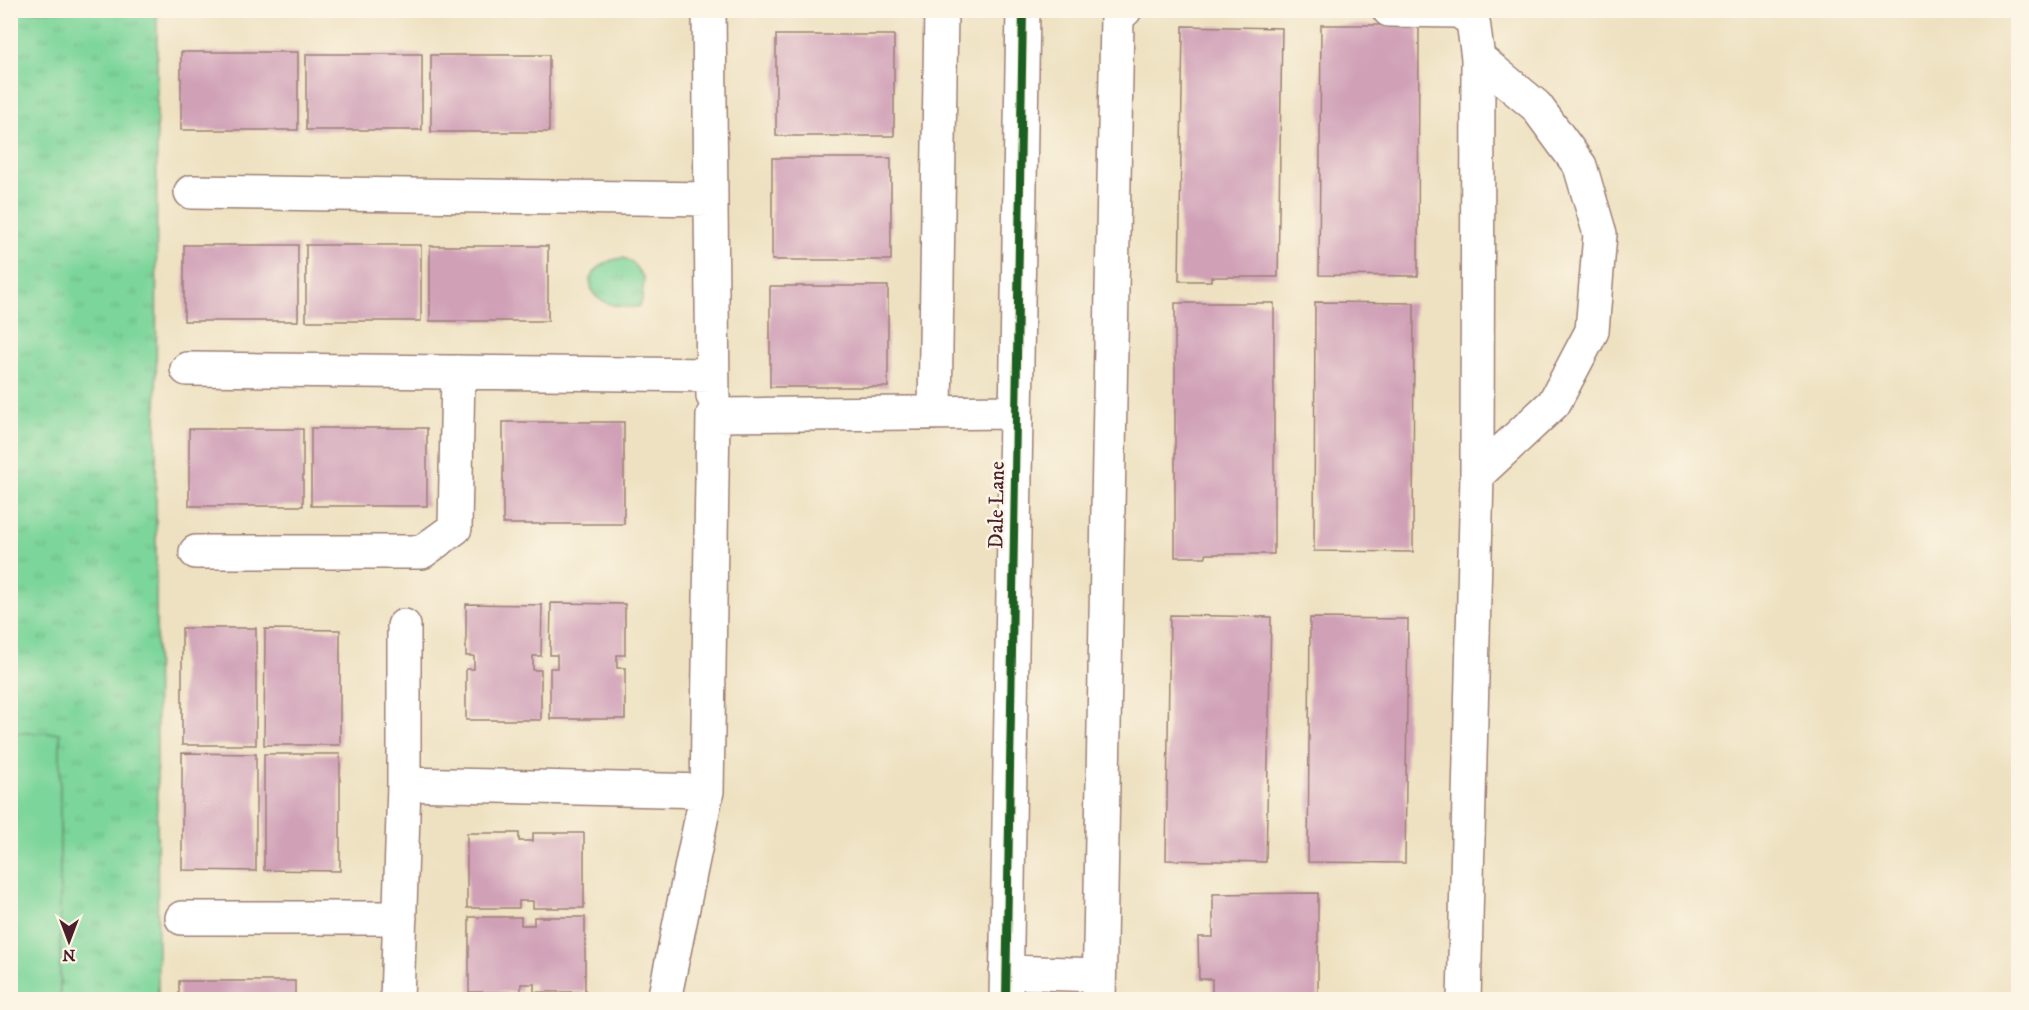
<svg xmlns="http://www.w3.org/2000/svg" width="2029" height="1010" font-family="'IM FELL DW Pica',serif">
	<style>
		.grass { fill: url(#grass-tufts); stroke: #637a62; stroke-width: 1.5 }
		.pitch { fill: #7cd59a; stroke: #637a62; stroke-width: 1.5 }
		.building { fill: #d0a0b7 }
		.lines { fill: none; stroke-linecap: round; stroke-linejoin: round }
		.minor-casing { stroke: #9c8076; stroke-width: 36 }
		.minor { stroke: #fff; stroke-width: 33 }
		.cycleway-casing { stroke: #fcf5e5; stroke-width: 11 }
		.cycleway { stroke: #1b5e20; stroke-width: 8 }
		.labels { text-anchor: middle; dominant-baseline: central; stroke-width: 5; stroke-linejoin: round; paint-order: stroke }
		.street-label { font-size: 21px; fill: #4a1f2b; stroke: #fcf5e5 }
	</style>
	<defs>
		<pattern id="grass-tufts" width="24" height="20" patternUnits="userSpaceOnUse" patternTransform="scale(1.5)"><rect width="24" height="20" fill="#7cd59a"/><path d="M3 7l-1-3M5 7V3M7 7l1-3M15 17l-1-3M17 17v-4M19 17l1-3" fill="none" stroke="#6db685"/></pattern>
	</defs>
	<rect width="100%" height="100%" fill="#fcf5e5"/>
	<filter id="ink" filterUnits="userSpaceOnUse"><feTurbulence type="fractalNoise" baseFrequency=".0167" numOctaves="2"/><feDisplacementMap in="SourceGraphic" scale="12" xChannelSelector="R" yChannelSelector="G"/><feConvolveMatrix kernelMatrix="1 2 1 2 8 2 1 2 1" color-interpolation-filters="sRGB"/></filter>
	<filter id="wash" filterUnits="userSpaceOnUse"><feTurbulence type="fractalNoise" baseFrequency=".008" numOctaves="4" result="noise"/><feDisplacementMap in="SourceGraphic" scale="24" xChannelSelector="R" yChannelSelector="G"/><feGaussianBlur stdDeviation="1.35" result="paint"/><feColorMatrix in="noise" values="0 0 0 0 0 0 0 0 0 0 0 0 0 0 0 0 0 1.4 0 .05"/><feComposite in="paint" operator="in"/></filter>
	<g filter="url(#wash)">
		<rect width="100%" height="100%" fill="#eee1c1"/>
		<path class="grass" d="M10,11H157L156,562L158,999H11Z
			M623,258L632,262L644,278L642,301L638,307C625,308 602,305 594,294C591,290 591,284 590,279C599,265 606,260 623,258Z"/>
		<path class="pitch" d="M10,733H60V999H11Z"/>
		<g id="blocks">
			<path class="building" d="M1321,25H1419L1418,276L1319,275Z
				M1183,26L1282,28L1278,277H1211V281H1179Z
				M776,35H894V136H776Z
				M181,52H298V130H181Z
				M306,54H422V130H306Z
				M431,55H549V132H431Z
				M772,158H891V260H772Z
				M184,245H298V321H184Z
				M306,245H421V321H306Z
				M430,246H548V321H430Z
				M770,286H888V387H770Z
				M1315,302L1414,303L1413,552L1314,551Z
				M1175,303H1274V554H1206V557H1175Z
				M503,422H624V524H503Z
				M311,428H427V506H311Z
				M189,429H303V506H189Z
				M551,603L625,604V655H617V668H625V719H550V668H557V655H550Z
				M466,604L542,605L541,656H533V670H541V720H466V669H474V656H466Z
				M1170,615L1271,617L1266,862L1166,860Z
				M1310,618L1408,619L1405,863L1308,862Z
				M182,628H256V745H182Z
				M265,629L340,630V745H264Z
				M182,753L256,754V871L182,870Z
				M264,754H340V871L264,870Z
				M467,833H519V841H533V833H584V908H533V901H519V908H467Z
				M1318,893V1000H1212V979H1199L1198,937H1213V894Z
				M469,917H521V925H534V917H585V992H534V984H521V992H469Z
				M179,981H295V1000H179Z"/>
		</g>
	</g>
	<g filter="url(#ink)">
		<use href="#blocks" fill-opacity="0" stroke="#9c8076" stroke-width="1.5"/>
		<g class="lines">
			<g class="minor-casing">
				<path id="minor" d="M709,10L713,396
					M1389,10L1459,11L1473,21L1478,58L1536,106L1580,166L1600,234L1592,331L1554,403L1477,475L1464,1000
					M191,192L710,199
					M187,369L712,375
					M935,413L941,10
					M1477,475L1478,58
					M196,552H422L455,528L458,372
					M404,626V784L707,791L713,415L1016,412
					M182,918H400
					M1006,972L1099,975
					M397,1000L404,784
					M664,1000L707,791
					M1006,1000L1023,10
					M1099,1000L1117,17L1125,10"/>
			</g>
			<use href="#minor" class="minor"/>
			<g class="cycleway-casing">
				<path id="cycleway" d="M1006,1000L1023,10"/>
			</g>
			<use href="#cycleway" class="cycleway"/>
		</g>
	</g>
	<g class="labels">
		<g class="street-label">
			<text transform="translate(997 505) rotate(-89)">Dale Lane</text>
		</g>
	</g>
	<rect width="2029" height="1010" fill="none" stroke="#fcf5e5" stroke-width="36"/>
	<g transform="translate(69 941) rotate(180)" stroke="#fcf5e5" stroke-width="4.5" paint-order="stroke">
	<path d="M0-4.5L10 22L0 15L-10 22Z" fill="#4a1f2b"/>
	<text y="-9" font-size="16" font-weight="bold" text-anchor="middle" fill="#4a1f2b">N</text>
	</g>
</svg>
